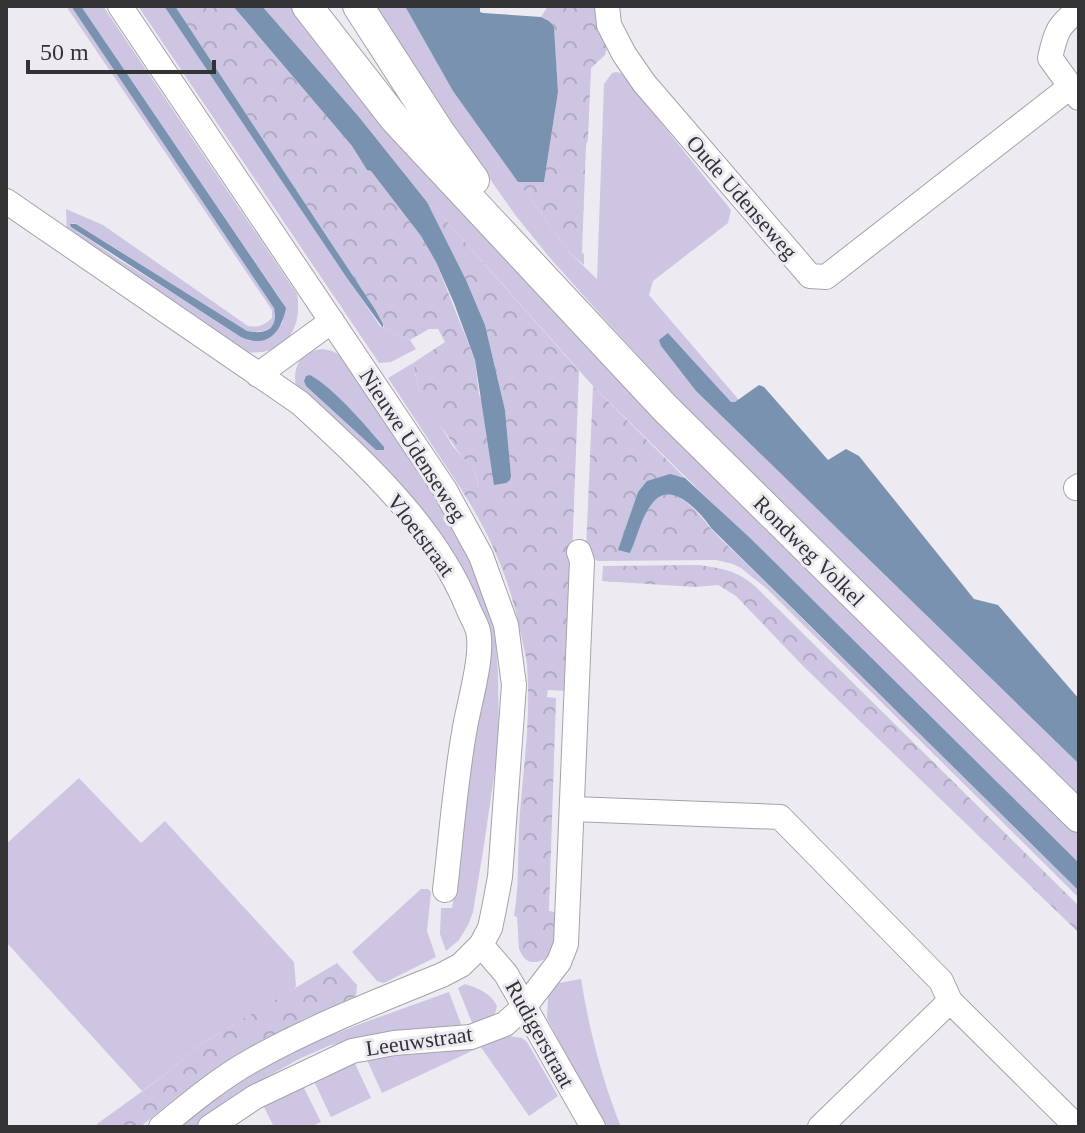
<svg xmlns="http://www.w3.org/2000/svg" width="1085" height="1133" font-family="'Times New Roman',serif">
	<style>
		.grass { fill: #cec5e3 }
		.forest { fill: url(#forest-crowns) }
		.water { fill: #7892b0 }
		.lines { fill: none; stroke-linecap: round; stroke-linejoin: round }
		.minor-casing { stroke: #a5a3a9; stroke-width: 26 }
		.major-casing { stroke: #a5a3a9; stroke-width: 32 }
		.minor { stroke: #fff; stroke-width: 24 }
		.major { stroke: #fff; stroke-width: 30 }
		.labels { text-anchor: middle; dominant-baseline: central; stroke-width: 6; stroke-linejoin: round; paint-order: stroke }
		.street-label { font-size: 22px; fill: #333234; stroke: #edebf1 }
	</style>
	<defs>
		<pattern id="forest-crowns" width="20" height="18" patternUnits="userSpaceOnUse" patternTransform="scale(2)"><rect width="20" height="18" fill="#cec5e3"/><path d="M2 6a3 3 0 1 1 6 0M12 15a3 3 0 1 1 6 0" fill="none" stroke="#b1aac3"/></pattern>
	</defs>
	<rect width="100%" height="100%" fill="#edebf1"/>
	<path class="grass" d="M66,6H71L264,293C268,299 274,305 275,311C279,330 261,334 247,331L76,224L73,223L71,227L118,259L250,341L282,324L285,308L281,300L81,6H103L297,294C304,334 279,359 239,351L67,236L66,209L103,225L248,326C258,328 265,325 272,318V310Z
		M138,6H164L380,326L383,328L384,327L398,336L410,340L416,349L391,362L379,363Z
		M262,6H298L502,255L597,358L659,423L1079,835V863L593,386L441,215L427,202L359,117Z
		M368,6H413L518,182L570,253L597,279L604,84L612,73L616,72L621,73L731,210L728,223L653,281L649,295L739,400L735,403L731,402L668,333L661,346L696,391L1079,764V796L681,402L609,324L550,258L516,216Z
		M323,349L332,351L340,355L424,481L462,544L480,585L495,632L498,673L499,742L484,845L473,912L468,925L459,940L446,951L440,934L441,908H452L457,883L480,608L296,388C292,366 301,351 323,349Z
		M413,363L419,390L452,445L462,457L474,467L479,487L461,489L388,378Z
		M745,562L1079,891V898L766,588L741,568Z
		M79,778L141,843L165,821L294,962L296,986L294,989L201,1044L166,1074L142,1091L6,942V844Z
		M421,889H428L431,892L427,931L436,957L384,983L377,981L352,952Z
		M581,979C589,1029 602,1080 621,1127H605L582,1088L547,1018L548,996L559,983Z
		M465,984C479,989 490,992 497,1006L494,1017L473,1025L458,988Z
		M449,992L462,1027L375,1037L331,1045L299,1059L258,1082L197,1127H180C202,1109 225,1091 249,1076C311,1038 381,1017 449,992Z
		M509,1036L522,1038L527,1042L558,1096L529,1116L478,1043Z
		M472,1044L474,1050L382,1093L366,1058Z
		M353,1059L371,1098L331,1117L311,1075Z
		M300,1080L321,1122L310,1127H274L262,1103Z"/>
	<path class="forest" d="M175,6H233L352,146L367,170L371,171L421,236L436,262L475,360L479,394L511,476L505,410L485,325L466,280L427,202L441,215L579,371L569,638L566,691L548,690L547,697L556,698L549,911L555,912C555,927 557,964 533,962C526,962 522,956 519,949L517,917L514,916C520,882 517,847 520,812C524,763 531,715 527,665C526,655 523,645 521,635C511,582 490,534 461,489L479,486L474,467L462,457L427,406L419,390L413,363L445,342L438,329H429L410,340L398,336L384,327L332,244Z
		M548,6H594L607,47L605,55L591,68L588,139L586,145L582,253L584,254V265L570,253L518,182H544L558,92L554,28L549,21L541,17Z
		M593,386L685,478L680,476L638,492L621,543L630,553C636,538 641,519 650,506C671,474 700,516 713,531C723,542 735,552 745,562L741,568L733,564L716,560L598,561L591,557L586,550Z
		M700,565C723,569 736,570 755,586L1079,906V933L803,666L736,596L718,585L695,587L602,581L603,566Z
		M337,963L357,985L356,996L302,1020L219,1067L176,1098L140,1127H99L97,1124L166,1074L201,1044Z"/>
	<path class="water" d="M71,6H81L286,308C281,333 267,349 241,337L71,227L70,224H76L247,331C265,335 279,329 274,308Z
		M164,6H175L376,311L383,324V328L347,278Z
		M233,6H262L359,117L427,202L466,280L485,325L505,410L511,476L510,480L506,483L494,485L475,360L454,303L436,262L421,236L371,171L367,170L352,146Z
		M405,6H480V12L483,13L541,17L549,21L554,27L558,92L544,182H518L453,91Z
		M668,333L731,402H735L759,385L764,387L828,460L846,449L859,456L974,599L998,605L1079,699V764L696,391L661,346L659,340Z
		M310,375C334,388 366,426 384,447V450H376L306,386L304,381L306,376Z
		M670,474L685,478L750,538L1079,863V891L712,529C700,512 670,477 651,505C641,518 637,538 630,553L618,550L638,492L647,481Z"/>
	<g class="lines">
		<g class="minor-casing">
			<path id="minor" d="M120,6L445,490L481,556L506,625L514,685L500,877L494,909L490,928L481,945L461,965L442,975C378,1001 311,1027 251,1061C219,1079 189,1104 161,1127
				M607,6L609,25L624,54L644,83L810,276L826,277L1070,87
				M1079,9C1058,26 1056,31 1050,58L1079,98
				M6,201L300,403C364,462 435,526 468,608C471,616 476,623 478,631C484,656 468,706 464,733C455,785 451,838 445,890
				M258,375L332,321
				M1076,488L1079,486
				M573,809L780,817L941,981L950,1001L1077,1127
				M481,945L506,974L593,1127
				M210,1127L255,1097L352,1051L394,1043L471,1037L505,1024L525,1006L559,962L566,944L582,561L579,552
				M820,1127L950,1001"/>
		</g>
		<g class="major-casing">
			<path id="major" d="M307,6L395,119L665,408L1079,817
				M358,6L438,130L474,180"/>
		</g>
		<use href="#minor" class="minor"/>
		<use href="#major" class="major"/>
	</g>
	<g class="labels">
		<g class="street-label">
			<text transform="translate(742 197) rotate(49)">Oude Udenseweg</text>
			<text transform="translate(413 445) rotate(57)">Nieuwe Udenseweg</text>
			<text transform="translate(421 535) rotate(53)">Vloetstraat</text>
			<text transform="translate(809 551) rotate(45)">Rondweg Volkel</text>
			<text transform="translate(540 1034) rotate(61)">Rudigerstraat</text>
			<text transform="translate(419 1041) rotate(-8)">Leeuwstraat</text>
		</g>
	</g>
	<rect width="1085" height="1133" fill="none" stroke="#333234" stroke-width="16"/>
	<path d="M28 60v12h186v-12" fill="none" stroke="#333234" stroke-width="4"/>
	<text x="40" y="60" font-size="24" fill="#333234" stroke="#edebf1" stroke-width="6" paint-order="stroke">50 m</text>
</svg>
